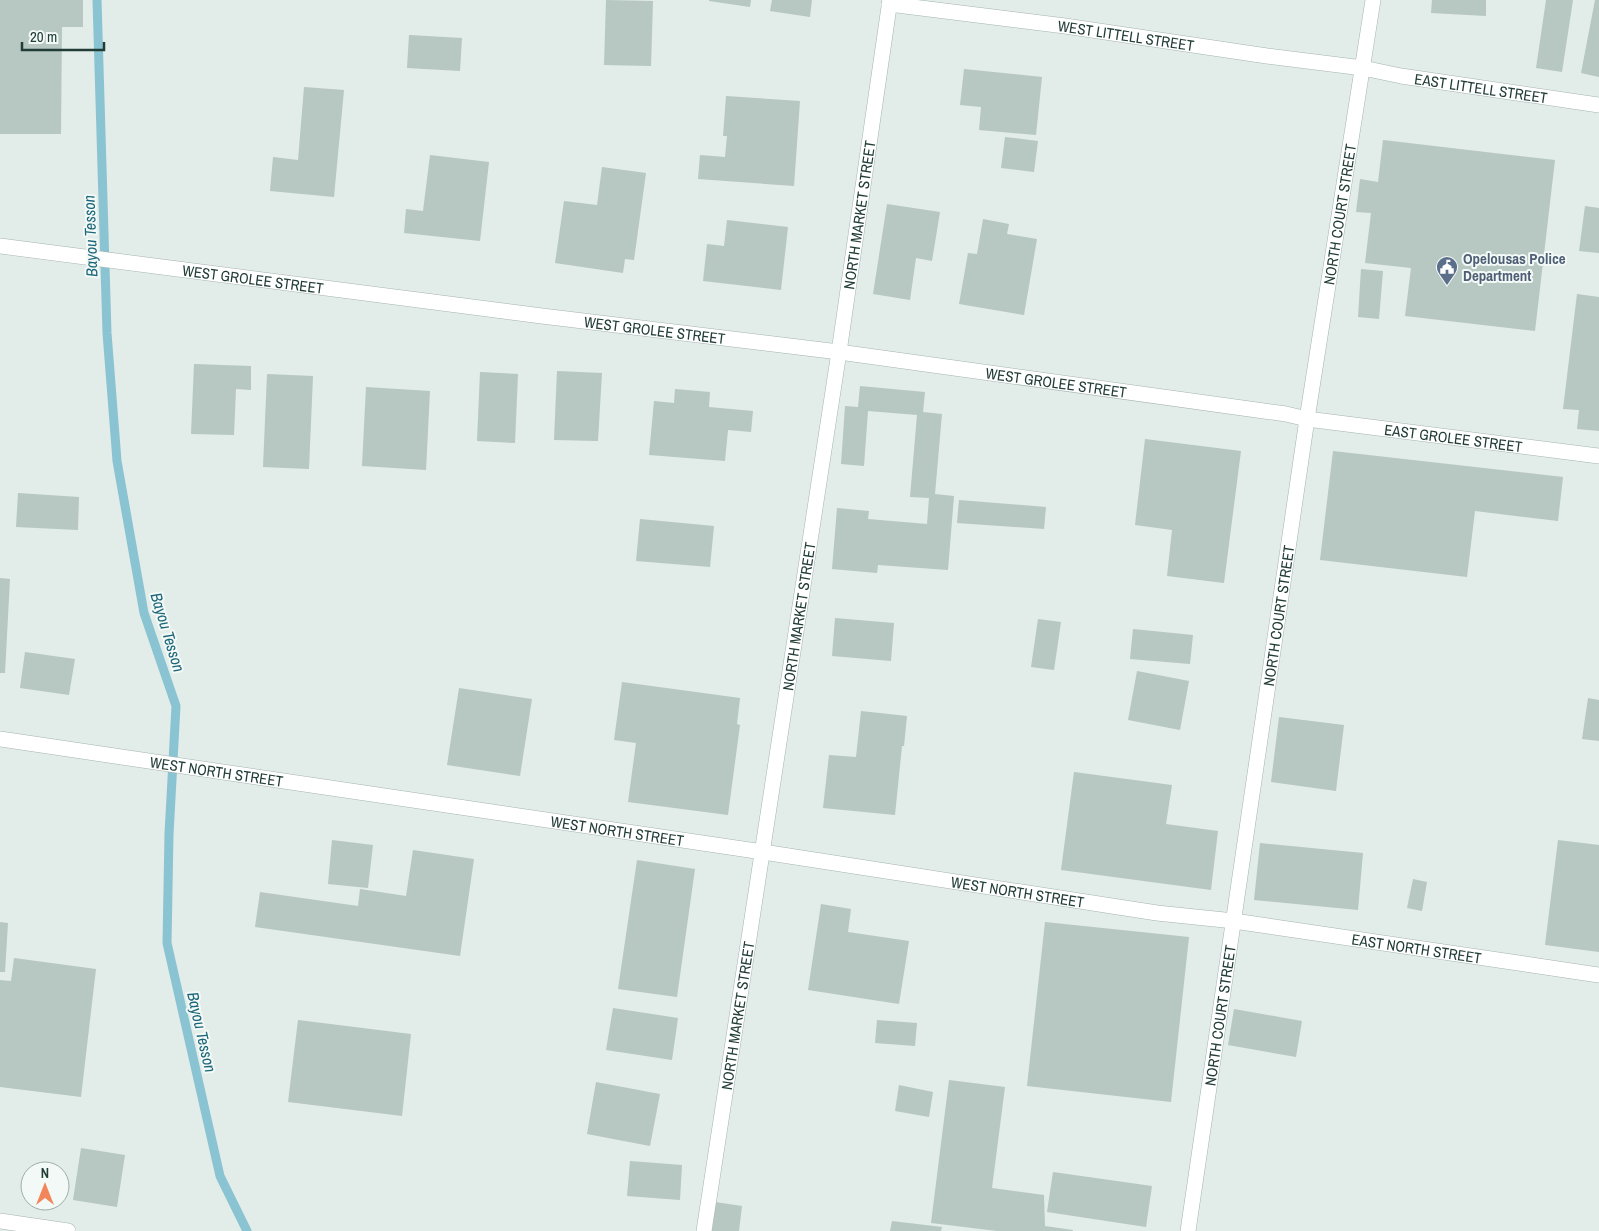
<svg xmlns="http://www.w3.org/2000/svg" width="1599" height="1231" font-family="'Archivo Narrow',sans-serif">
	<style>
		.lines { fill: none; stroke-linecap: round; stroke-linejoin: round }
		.stream { stroke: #8ac3d1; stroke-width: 9 }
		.building { fill: #b7c7c1 }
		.minor-casing { stroke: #a5b4af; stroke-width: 16 }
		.minor { stroke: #fff; stroke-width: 15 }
		.labels { text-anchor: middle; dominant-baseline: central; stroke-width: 4; stroke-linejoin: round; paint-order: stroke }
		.street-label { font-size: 15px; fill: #223d37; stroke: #f2f9f6 }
		.service-label { font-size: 15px; font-weight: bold; fill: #4e5e75; stroke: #f2f9f6; text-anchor: start }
		.water-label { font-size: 16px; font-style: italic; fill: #1c6679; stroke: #f2f9f6 }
	</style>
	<rect width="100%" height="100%" fill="#e2ece8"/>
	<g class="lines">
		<path class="stream" d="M97,0L107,333L117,461L144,613L176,706L169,834L167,943L220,1176L247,1231"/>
	</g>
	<path class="building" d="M0,0H83V27H62L61,134H0Z
		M606,0L653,1L651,66L604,65Z
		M709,0H751L750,7L709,1Z
		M772,0H812L810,17L770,11Z
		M1432,0H1486V16L1431,13Z
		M1546,0H1573L1562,72L1536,68Z
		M1595,0H1599V77L1581,73Z
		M409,35L462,38L460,71L407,68Z
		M964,69L1042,77L1036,135L979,130L981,107L960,105Z
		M304,87L344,90L334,197L270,191L273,157L298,160Z
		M726,96L800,101L794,186L698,179L700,155L725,157L727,136H723Z
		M1005,137L1038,141L1034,172L1001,168Z
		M1383,140L1555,160L1535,331L1405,316L1411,268L1365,263L1371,213L1356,212L1360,179L1378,182Z
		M430,155L489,162L480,241L404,233L406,209L423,211Z
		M602,167L646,173L634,260L625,259L623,273L555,263L564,201L597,205Z
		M887,204L940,212L932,261L916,258L910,300L873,294Z
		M1585,206L1599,208V253L1579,251Z
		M983,219L1009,224L1007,234L1037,239L1024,315L959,304L968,253L977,254Z
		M727,220L788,227L781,290L703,281L707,244L724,246Z
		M1361,269L1383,271L1379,319L1358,317Z
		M1577,294L1599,297V431L1577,429L1579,410L1563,409Z
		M194,364L251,366V390L236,389L234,435L191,434Z
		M557,371L602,373L598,441L554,440Z
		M480,372L518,374L515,443L477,441Z
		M267,374L313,376L309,469L263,467Z
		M860,386L925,392L923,412L942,414L935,494L954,496L948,570L878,565L877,573L832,569L837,508L869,511L868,519L927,524L929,498L910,497L917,415L868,411L864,466L841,464L845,406L858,407Z
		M366,387L430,391L426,470L362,466Z
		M675,389L710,392L709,407L753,411L751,432L728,430L725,461L649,455L654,401L674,403Z
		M1145,439L1241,451L1224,583L1167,576L1172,530L1135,525Z
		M1333,451L1563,477L1558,521L1475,511L1467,577L1320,560Z
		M18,493L79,497L78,530L16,527Z
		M959,500L1046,507L1044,529L957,523Z
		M640,519L714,526L710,567L636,561Z
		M0,578L10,579L5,673H0Z
		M835,618L894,623L891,661L832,656Z
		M1038,619L1061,622L1054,670L1031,667Z
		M1133,629L1193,635L1190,664L1130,659Z
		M25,652L75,659L69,695L20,688Z
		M1137,671L1189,681L1180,730L1128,720Z
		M622,682L740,698L737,724L740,725L728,815L628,802L636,743L614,740Z
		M459,688L532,699L520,776L447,765Z
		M1588,698L1599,700V741L1582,739Z
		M861,711L907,716L904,746H902L895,815L823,808L829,755L856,757Z
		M1279,717L1344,725L1336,791L1271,782Z
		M1074,772L1172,785L1166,824L1218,831L1211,890L1061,870Z
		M332,840L373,845L368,888L328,884Z
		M1558,840L1599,845V952L1545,945Z
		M1260,843L1363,853L1358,910L1254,900Z
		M413,850L474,859L460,956L255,927L260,892L358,906L360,889L406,896Z
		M637,860L695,869L677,997L618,989Z
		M1413,879L1427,882L1422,911L1407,908Z
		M821,904L851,909L848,932L909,941L899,1004L808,990Z
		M0,922L8,923L5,972H0Z
		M1045,922L1189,937L1171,1102L1027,1086Z
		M14,958L96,969L81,1097L0,1087V980L11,981Z
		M613,1008L678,1018L672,1060L606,1050Z
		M1234,1009L1302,1021L1296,1057L1228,1045Z
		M298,1020L411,1034L402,1116L288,1102Z
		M877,1020L917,1023L915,1046L875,1043Z
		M949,1080L1005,1087L992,1188L1044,1195L1045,1226L1073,1230V1231H997L931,1223Z
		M596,1082L660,1094L650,1146L587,1134Z
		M899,1085L933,1092L929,1117L895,1111Z
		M81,1148L125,1155L117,1207L73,1200Z
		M630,1161L682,1165L680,1200L627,1196Z
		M1053,1172L1152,1186L1146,1227L1047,1212Z
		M715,1202L742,1206L739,1231H712Z
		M892,1221L942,1227L941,1231H890Z"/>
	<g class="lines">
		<g class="minor-casing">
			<g id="minor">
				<path id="s1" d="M889,4L1065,26L1267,56L1363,68L1401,76L1599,105"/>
				<path id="s2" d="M0,246L542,316L839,352L1286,414L1307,419L1599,456"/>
				<path id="s3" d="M0,739L763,852L1157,913L1234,921L1599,975"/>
				<path d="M0,1221L68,1231"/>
				<path id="s4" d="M704,1231L839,352L890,0"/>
				<path id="s5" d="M1188,1231L1307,419L1373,0"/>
			</g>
		</g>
		<use href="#minor" class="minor"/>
	</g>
	<defs>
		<g id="civic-pin" transform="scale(1.125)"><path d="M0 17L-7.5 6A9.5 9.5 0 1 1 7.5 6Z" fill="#5c6f8a" stroke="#f2f9f6"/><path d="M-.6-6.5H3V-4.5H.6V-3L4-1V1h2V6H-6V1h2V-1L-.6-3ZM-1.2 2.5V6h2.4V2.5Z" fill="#fff"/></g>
	</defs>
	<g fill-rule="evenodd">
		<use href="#civic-pin" x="1447" y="267"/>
	</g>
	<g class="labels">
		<g class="street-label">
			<text stroke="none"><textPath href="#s1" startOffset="239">WEST LITTELL STREET</textPath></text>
			<text stroke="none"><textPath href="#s1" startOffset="598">EAST LITTELL STREET</textPath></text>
			<text stroke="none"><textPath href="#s4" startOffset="1028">NORTH MARKET STREET</textPath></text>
			<text stroke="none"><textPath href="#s5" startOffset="1028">NORTH COURT STREET</textPath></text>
			<text stroke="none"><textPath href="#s2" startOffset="255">WEST GROLEE STREET</textPath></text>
			<text stroke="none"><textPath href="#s2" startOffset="660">WEST GROLEE STREET</textPath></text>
			<text stroke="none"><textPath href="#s2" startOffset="1065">WEST GROLEE STREET</textPath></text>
			<text stroke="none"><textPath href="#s2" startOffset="1466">EAST GROLEE STREET</textPath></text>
			<text stroke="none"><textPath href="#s5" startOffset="622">NORTH COURT STREET</textPath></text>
			<text stroke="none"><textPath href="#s4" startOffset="622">NORTH MARKET STREET</textPath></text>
			<text stroke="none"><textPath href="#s3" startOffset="219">WEST NORTH STREET</textPath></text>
			<text stroke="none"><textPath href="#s3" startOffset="624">WEST NORTH STREET</textPath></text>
			<text stroke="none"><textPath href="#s3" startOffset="1029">WEST NORTH STREET</textPath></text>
			<text stroke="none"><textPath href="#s3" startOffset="1432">EAST NORTH STREET</textPath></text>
			<text stroke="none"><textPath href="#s4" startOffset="218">NORTH MARKET STREET</textPath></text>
			<text stroke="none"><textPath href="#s5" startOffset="218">NORTH COURT STREET</textPath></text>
		</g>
		<g class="service-label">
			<text x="1463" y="258">Opelousas Police<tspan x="1463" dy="17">Department</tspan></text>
		</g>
		<g class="water-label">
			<text transform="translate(90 236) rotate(-92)">Bayou Tesson</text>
			<text transform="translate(168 632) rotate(73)">Bayou Tesson</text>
			<text transform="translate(202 1032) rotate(77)">Bayou Tesson</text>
		</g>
	</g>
	<g transform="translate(45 1186)"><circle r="24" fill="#f2f9f6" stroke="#9faeaa"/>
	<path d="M0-4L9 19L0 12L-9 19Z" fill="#f2865a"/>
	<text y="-8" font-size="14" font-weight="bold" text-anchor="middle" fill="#223d37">N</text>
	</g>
	<path d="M22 42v8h82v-8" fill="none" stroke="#223d37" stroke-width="2.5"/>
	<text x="30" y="42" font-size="15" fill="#223d37" stroke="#f2f9f6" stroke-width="4" paint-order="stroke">20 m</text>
</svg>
